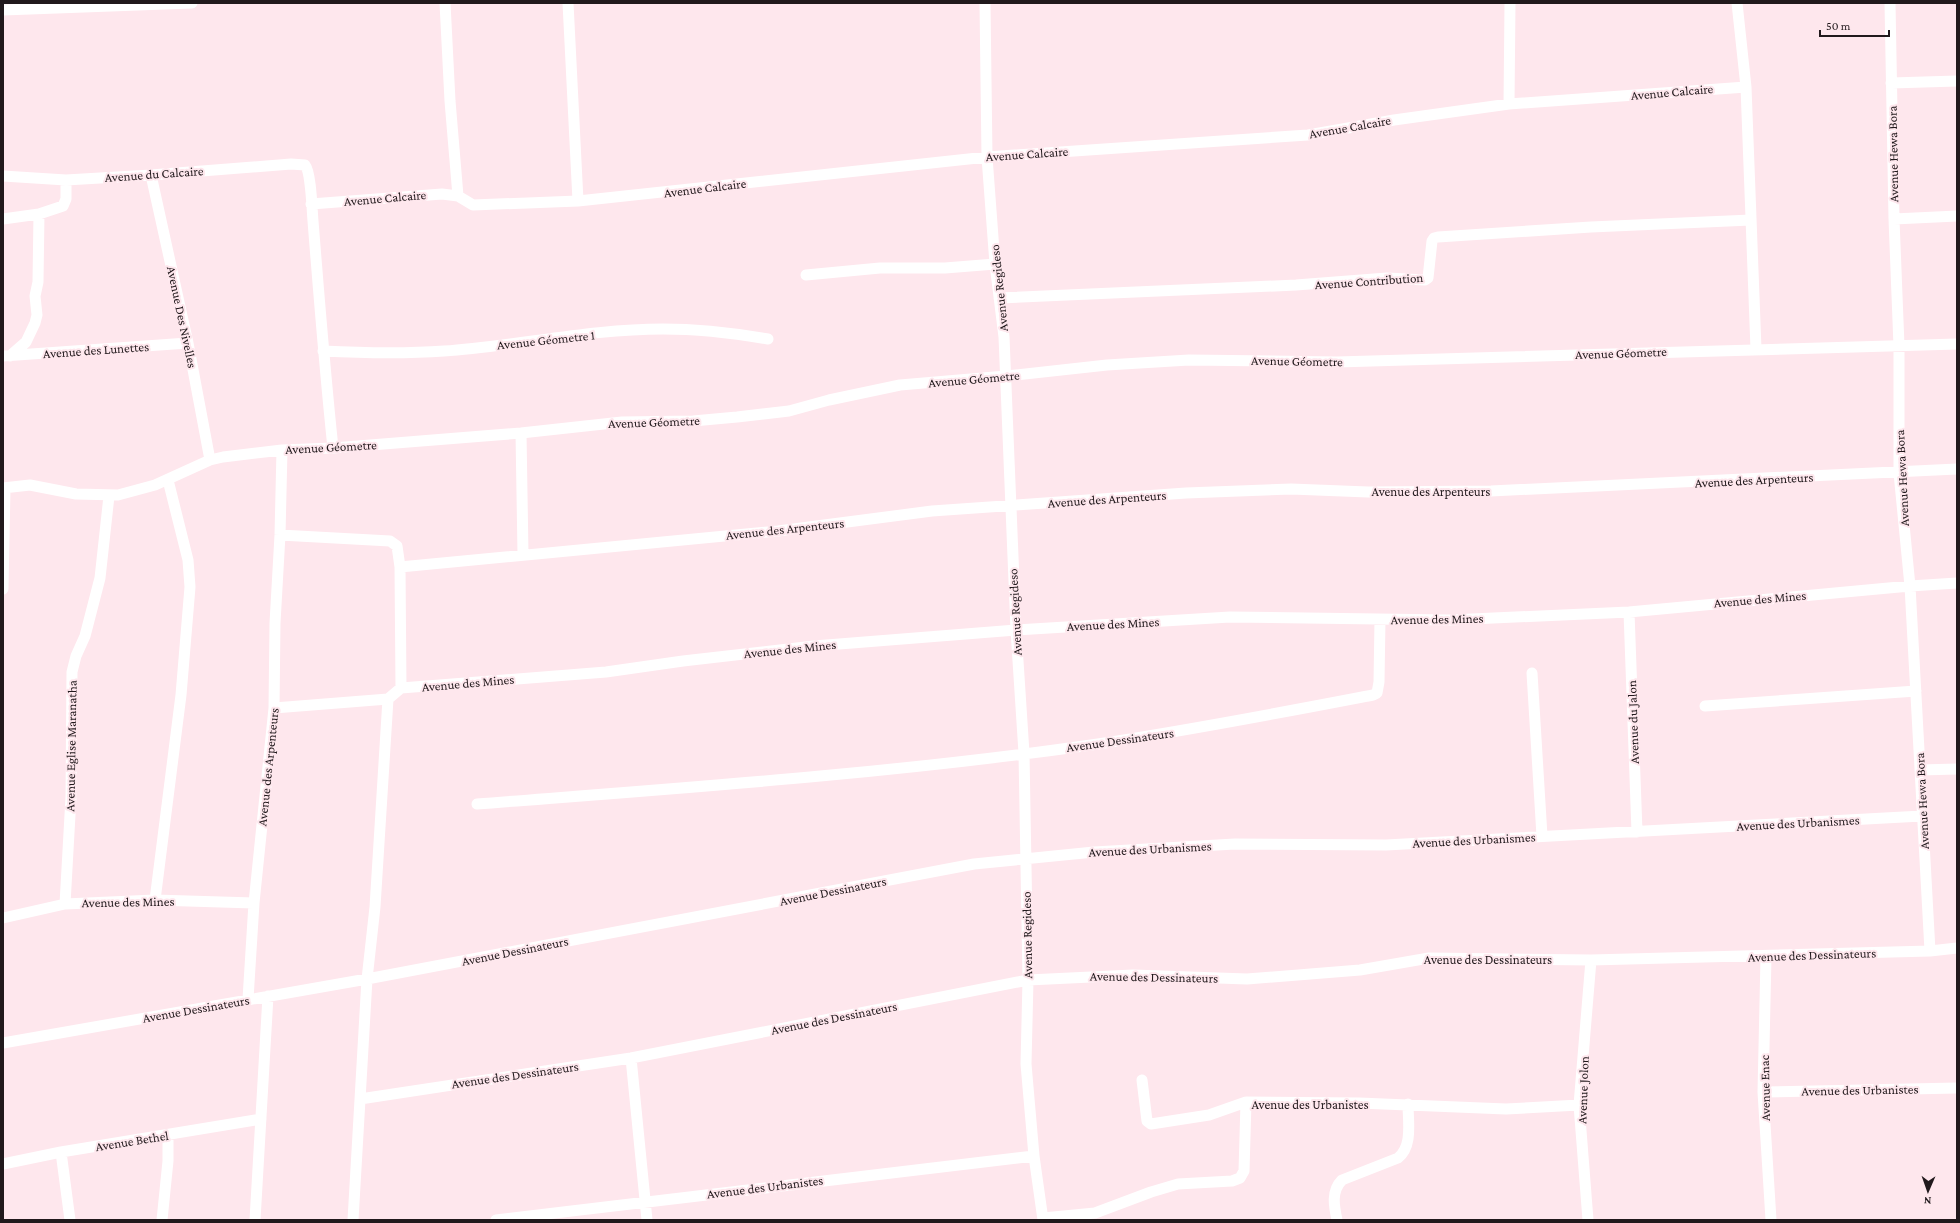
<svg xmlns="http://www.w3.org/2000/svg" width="1960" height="1223" font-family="'Crimson Pro',serif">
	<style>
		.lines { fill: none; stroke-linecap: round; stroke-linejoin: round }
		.minor { stroke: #fff; stroke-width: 11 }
		.labels { text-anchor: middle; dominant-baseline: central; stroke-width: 4; stroke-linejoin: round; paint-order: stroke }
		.street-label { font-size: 13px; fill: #21191c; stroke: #fee7ed }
	</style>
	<rect width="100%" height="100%" fill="#fee7ed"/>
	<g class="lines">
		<path class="minor" d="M445,3L450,101L458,196
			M568,3L578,201
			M985,3L987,157L995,264L1004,337L1016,630L1024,753L1028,980L1026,1064L1034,1156L1043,1220
			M1737,3L1746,87L1756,349
			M1890,3L1894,219L1899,346V473L1910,586L1930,951
			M3,10L192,3
			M1891,83L1957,81
			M1509,104L1510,3
			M151,175L188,343L210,460
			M3,176L66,180L151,175L291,164L305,165C311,172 312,210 313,221C319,297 325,373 333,448
			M311,204L442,194L458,196L473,205L578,201L987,157L1308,135L1394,120L1509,104L1746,87
			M3,219L39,214L63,206L66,199V180
			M1894,219L1957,216
			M806,275L880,268H945L995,264
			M999,298L1296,285L1387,278L1425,280L1428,278L1432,241L1434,238L1438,237L1591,227L1751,220
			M323,351C363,353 403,354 444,351C517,346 590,329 663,329C698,329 733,333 768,339
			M3,356L188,343
			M10,356L26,342L35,323L37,315L35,296L38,282L39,214
			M521,433L523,554
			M3,488L30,485L76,494L118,495L155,485L210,460L223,457L282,450L333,448L521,433L622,422L693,421L737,417L789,411L829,400L900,385L1006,376L1107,365L1189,360L1337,362L1957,344
			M280,535L390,541L397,546L400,567L401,688
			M400,567L778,531L932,511L1186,493L1291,489L1368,492L1491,491L1957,469
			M3,589L5,488
			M1629,612L1637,832
			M1532,673L1542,836
			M1705,706L1916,691
			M274,708L388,699L401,688L606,672L683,661L814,646L1016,630L1230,617L1450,620L1629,612L1910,586L1957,583
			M1920,770L1957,769
			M477,804C682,788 887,774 1091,745C1186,731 1279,713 1373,695L1377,693L1379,682L1380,620
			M155,900L181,695L190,587L188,560L168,480
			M65,904L71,797L72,672L76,656L85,636L100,578L109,496
			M3,918L65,904L155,900L254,903
			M1766,957L1763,1092L1771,1220
			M248,999L254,903L274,708L275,623L280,535L282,450
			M3,1043L367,979L974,864L1094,852L1235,844L1386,845L1922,816
			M631,1058L647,1220
			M1142,1080L1147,1121L1151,1124L1209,1115L1246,1102
			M1763,1092L1957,1088
			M360,1099L631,1058L1028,980L1133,975L1247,979L1360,970L1429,958L1591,960L1930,951L1957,948
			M61,1152L70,1220
			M3,1164L61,1152L261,1119
			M1043,1218L1095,1213L1151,1192L1178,1184L1232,1181L1240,1178L1244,1171L1246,1102L1359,1103L1506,1109L1579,1105
			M162,1220L168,1161V1135
			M255,1220L268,996
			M353,1220L367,979L375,907L388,699
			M496,1220L1034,1156
			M1337,1220C1334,1206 1331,1191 1342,1180L1398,1158C1413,1146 1408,1122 1408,1104
			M1588,1220L1579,1105L1591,960"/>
	</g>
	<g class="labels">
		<g class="street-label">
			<text transform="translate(1672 92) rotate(-5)">Avenue Calcaire</text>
			<text transform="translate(1350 127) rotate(-10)">Avenue Calcaire</text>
			<text transform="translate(1027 154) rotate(-4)">Avenue Calcaire</text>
			<text transform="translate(1893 154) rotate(-91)">Avenue Hewa Bora</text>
			<text transform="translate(154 174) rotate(-4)">Avenue du Calcaire</text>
			<text transform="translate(705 188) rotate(-7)">Avenue Calcaire</text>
			<text transform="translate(385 198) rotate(-5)">Avenue Calcaire</text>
			<text transform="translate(1369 281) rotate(-4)">Avenue Contribution</text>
			<text transform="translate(999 288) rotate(-96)">Avenue Regideso</text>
			<text transform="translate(182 317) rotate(78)">Avenue Des Nivelles</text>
			<text transform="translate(546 340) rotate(-6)">Avenue Géometre 1</text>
			<text transform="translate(96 350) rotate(-4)">Avenue des Lunettes</text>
			<text transform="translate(1621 353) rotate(-2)">Avenue Géometre</text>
			<text transform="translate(1297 361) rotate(1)">Avenue Géometre</text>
			<text transform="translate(974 379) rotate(-5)">Avenue Géometre</text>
			<text transform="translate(654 422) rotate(-2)">Avenue Géometre</text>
			<text transform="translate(331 447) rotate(-3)">Avenue Géometre</text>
			<text transform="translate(1902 478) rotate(-93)">Avenue Hewa Bora</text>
			<text transform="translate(1754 480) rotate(-3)">Avenue des Arpenteurs</text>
			<text x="1431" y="491">Avenue des Arpenteurs</text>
			<text transform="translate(1107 499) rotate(-4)">Avenue des Arpenteurs</text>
			<text transform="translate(785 529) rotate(-6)">Avenue des Arpenteurs</text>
			<text transform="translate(1760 599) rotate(-5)">Avenue des Mines</text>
			<text transform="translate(1015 612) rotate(-93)">Avenue Regideso</text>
			<text transform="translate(1437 619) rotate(-1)">Avenue des Mines</text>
			<text transform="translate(1113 624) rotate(-3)">Avenue des Mines</text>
			<text transform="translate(790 649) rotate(-6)">Avenue des Mines</text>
			<text transform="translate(468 683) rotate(-5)">Avenue des Mines</text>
			<text transform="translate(1633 722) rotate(-92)">Avenue du Jalon</text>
			<text transform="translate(1120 740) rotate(-8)">Avenue Dessinateurs</text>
			<text transform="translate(71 746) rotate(-89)">Avenue Eglise Maranatha</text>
			<text transform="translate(268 767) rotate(-84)">Avenue des Arpenteurs</text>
			<text transform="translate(1922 801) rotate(-93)">Avenue Hewa Bora</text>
			<text transform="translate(1798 823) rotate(-3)">Avenue des Urbanismes</text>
			<text transform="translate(1474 840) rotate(-3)">Avenue des Urbanismes</text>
			<text transform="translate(1150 849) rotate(-3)">Avenue des Urbanismes</text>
			<text transform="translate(833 891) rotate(-11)">Avenue Dessinateurs</text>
			<text transform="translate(128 902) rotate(-1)">Avenue des Mines</text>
			<text transform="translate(1027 935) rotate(-91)">Avenue Regideso</text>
			<text transform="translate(515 951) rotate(-11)">Avenue Dessinateurs</text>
			<text transform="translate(1812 955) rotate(-2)">Avenue des Dessinateurs</text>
			<text x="1488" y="959">Avenue des Dessinateurs</text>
			<text transform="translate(1154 977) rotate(1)">Avenue des Dessinateurs</text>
			<text transform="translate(196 1009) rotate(-10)">Avenue Dessinateurs</text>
			<text transform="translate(834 1018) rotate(-11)">Avenue des Dessinateurs</text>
			<text transform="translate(515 1075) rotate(-8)">Avenue des Dessinateurs</text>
			<text transform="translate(1765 1088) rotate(-91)">Avenue Enac</text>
			<text transform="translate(1583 1090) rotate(-88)">Avenue Jolon</text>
			<text transform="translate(1860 1090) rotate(-1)">Avenue des Urbanistes</text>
			<text x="1310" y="1104">Avenue des Urbanistes</text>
			<text transform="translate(132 1141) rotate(-9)">Avenue Bethel</text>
			<text transform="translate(765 1187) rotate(-7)">Avenue des Urbanistes</text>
		</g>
	</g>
	<rect width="1960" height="1223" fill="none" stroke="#21191c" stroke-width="8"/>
	<g transform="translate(1928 1191) rotate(182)" stroke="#fee7ed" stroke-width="3" paint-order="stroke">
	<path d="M0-3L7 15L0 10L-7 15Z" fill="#21191c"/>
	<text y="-6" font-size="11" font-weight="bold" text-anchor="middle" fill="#21191c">N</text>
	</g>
	<path d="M1820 30v6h69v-6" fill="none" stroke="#21191c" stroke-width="2"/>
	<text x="1826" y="30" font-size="12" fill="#21191c" stroke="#fee7ed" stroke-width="3" paint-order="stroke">50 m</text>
</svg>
